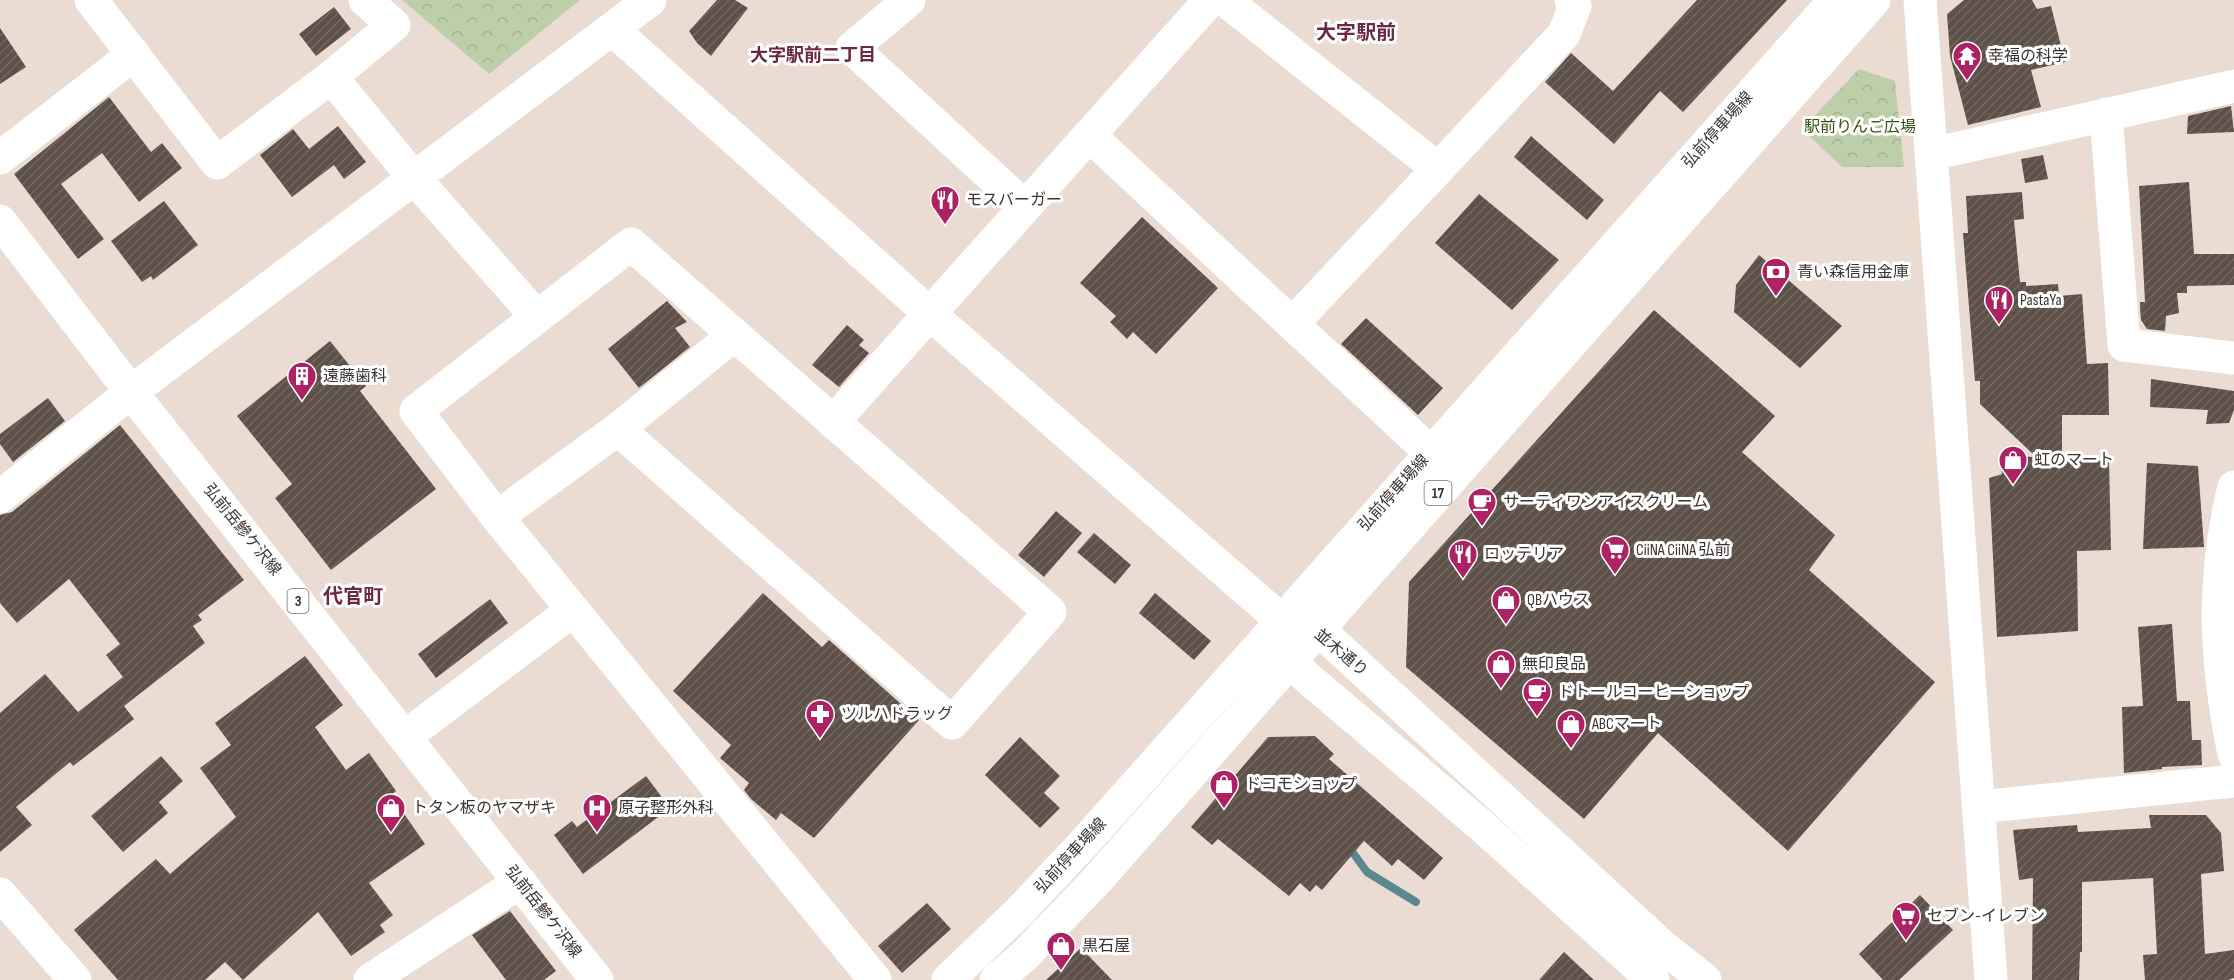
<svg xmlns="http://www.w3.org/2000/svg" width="2234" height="980" font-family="'Sofia Sans Condensed','Noto Sans JP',sans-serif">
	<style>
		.park { fill: url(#park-crowns) }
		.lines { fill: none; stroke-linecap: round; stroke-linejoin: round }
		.stream { stroke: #5c878f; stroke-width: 8 }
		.building { fill: url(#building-hatch) }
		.minor { stroke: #fff; stroke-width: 33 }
		.major { stroke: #fff; stroke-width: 33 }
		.labels { text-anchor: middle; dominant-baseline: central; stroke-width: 6; stroke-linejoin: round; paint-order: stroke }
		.shield { fill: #fff; stroke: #767270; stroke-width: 1.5 }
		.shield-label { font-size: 15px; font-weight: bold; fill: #3b3532 }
		.poi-label { font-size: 16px; fill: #3b3532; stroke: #fff; text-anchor: start }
		.park-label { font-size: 16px; fill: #38520d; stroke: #fff }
		.street-label { font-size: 16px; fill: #3b3532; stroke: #fff }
		.neighbourhood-label { font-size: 18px; font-weight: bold; fill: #6b2843; stroke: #fff }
		.quarter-label { font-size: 20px; font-weight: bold; fill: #6b2843; stroke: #fff }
	</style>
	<defs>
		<pattern id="park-crowns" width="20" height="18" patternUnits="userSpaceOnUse" patternTransform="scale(1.5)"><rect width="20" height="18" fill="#bccfa9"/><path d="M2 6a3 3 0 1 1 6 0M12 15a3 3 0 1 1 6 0" fill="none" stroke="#a2b292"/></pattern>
		<pattern id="building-hatch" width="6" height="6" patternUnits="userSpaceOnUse" patternTransform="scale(1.5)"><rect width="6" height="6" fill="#5e5149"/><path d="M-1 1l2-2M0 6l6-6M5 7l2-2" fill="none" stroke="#726861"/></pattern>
	</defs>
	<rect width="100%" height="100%" fill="#ebdcd3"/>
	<path class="park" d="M402,0H580L489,74Z
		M1859,69L1895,81L1904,167H1842L1802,129Z"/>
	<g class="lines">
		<path class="stream" d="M1348,846L1367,872L1416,902"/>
	</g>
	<path class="building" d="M717,0H735L748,8L711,56L697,43L689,31Z
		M1697,0H1787L1683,112L1660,91L1614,144L1545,82L1571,53L1613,91Z
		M1964,0H2032L2037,9L2051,6L2065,62L2031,70L2041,107L1968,125L1950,56L1947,14Z
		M334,7L351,29L316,56L299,34Z
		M0,28L26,67L0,84Z
		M109,97L151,152L162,143L182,168L139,202L102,153L61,184L104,239L78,259L14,174Z
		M2231,106L2234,132L2187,134L2188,116Z
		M338,126L366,162L344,179L334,165L292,197L260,155L293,129L309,149Z
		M1531,136L1604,200L1587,220L1514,157Z
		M2043,155L2048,179L2025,183L2021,159Z
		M2189,182L2194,254H2234V285L2187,286V293H2177L2179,313L2166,316L2165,331L2147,329L2141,320L2140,307V302H2145L2139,186Z
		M2022,192L2024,219L2014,220L2020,282H2026V286L2058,284L2059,296L2082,294L2087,364L2108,363L2109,415H2062V459L2109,461L2111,550L2077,551L2078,631L1997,637L1989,478L2002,474L2000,455L2036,457L1980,404V381H1975L1963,233H1968L1966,196Z
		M1479,194L1559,260L1512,310L1435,243Z
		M164,201L198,245L153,280L151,276L142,282L111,241Z
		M1142,217L1218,288L1156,354L1133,332L1127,339L1110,322L1116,316L1080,283Z
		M1759,255L1842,326L1800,368L1734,312L1736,285Z
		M667,301L687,322L675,328L690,347L639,388L608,349Z
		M1654,310L1775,416L1742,452L1835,535L1809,570L1935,682L1788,851L1658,733L1584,819L1406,667L1409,582Z
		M1366,318L1443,388L1418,415L1341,344Z
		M847,325L864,340L859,345L869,353L839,387L812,365Z
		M330,341L366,386L360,391L436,489L331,570L275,498L292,484L237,416Z
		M2151,379L2234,391V410L2229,423L2206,424L2208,410L2150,407Z
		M48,398L65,421L13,462L0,444V434Z
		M120,425L244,580L198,615L202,620L193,626L205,643L124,706L134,719L73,766L70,762L16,807L32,825L0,852V713L45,674L78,712L123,677L106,655L120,644L69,579L17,623L0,603V515L12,512Z
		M2147,463L2198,466L2204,547L2143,549Z
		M1056,511L1082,533L1044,577L1018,555Z
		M1094,533L1131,565L1115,584L1077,552Z
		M763,593L822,647L829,640L919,720L814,838L781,813L776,820L751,799L744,790L749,783L720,758L731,745L673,691Z
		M1155,593L1211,641L1194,660L1139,613Z
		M490,599L508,623L436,678L418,654Z
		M2172,624L2177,701H2190L2192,740H2201L2202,765L2162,767V769L2124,773L2122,707L2143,706L2138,627Z
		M305,656L343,705L315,727L346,770L369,753L396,791L391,795L425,844L369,883L393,915L380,925L385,932L351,956L318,912L243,980L225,962L205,980H118L74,930L156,859L170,874L236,817L200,768L231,745L215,723Z
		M1315,736L1334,754L1329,759L1443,858L1424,880L1398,859L1392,866L1364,841L1322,890L1316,885L1310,892L1300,883L1289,896L1218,839L1212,845L1191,827L1268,737Z
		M1020,737L1060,776L1044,793L1060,808L1040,828L985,775Z
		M161,756L183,781L159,802L168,813L123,852L91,816Z
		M646,776L670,808L583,874L554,835L572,821L577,827Z
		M2149,815H2206L2221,833L2224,871L2201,874L2205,954L2234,950V978L2228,980H2145L2143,955L2157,954L2153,878L2082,882V952H2080L2079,980H2032L2033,878L2019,880L2013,830L2077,825L2078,832L2151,828Z
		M1920,895L1953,930L1899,980H1883L1859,954Z
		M927,903L951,929L902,973L878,946Z
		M510,911L556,971L544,980H506L472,935Z
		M1081,948L1112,980H1046Z
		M1564,952L1594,980H1539Z"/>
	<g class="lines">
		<path class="minor" d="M91,0L217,163L331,77L394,25L365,0
			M909,0L852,48L1025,207
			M1225,0L1438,169L1292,324
			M1920,0L1991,980
			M612,29L930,314L1281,620L1318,629L1662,946L1705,980
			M331,77L415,179L537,317
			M2106,114L2124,345L2234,358
			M1089,135L1430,452
			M1932,154L2234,86
			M0,158L134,54
			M1438,169L1564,34L1575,6L1571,0
			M833,422L1210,0
			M618,429L952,723L1050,612L631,244L416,411L497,517L618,429L734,335
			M2234,487C2211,581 2215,660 2234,754
			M0,497L131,392L650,0
			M497,517L875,980
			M1283,633L1289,662L1483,827L1653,980
			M406,736L573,610
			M1979,807L2234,781
			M0,894L75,980
			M370,980L520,882"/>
		<path class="major" d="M0,221L131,392L597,980
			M948,980L1019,912L1084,843L1835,0
			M996,980L1024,956L1097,880L1874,0"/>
	</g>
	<defs>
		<g id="temple-pin" transform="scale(1.5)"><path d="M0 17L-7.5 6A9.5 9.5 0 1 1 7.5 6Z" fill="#ad2263" stroke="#fff"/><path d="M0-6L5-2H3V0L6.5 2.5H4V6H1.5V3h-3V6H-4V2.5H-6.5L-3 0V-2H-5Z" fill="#fff"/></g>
		<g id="restaurant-pin" transform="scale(1.5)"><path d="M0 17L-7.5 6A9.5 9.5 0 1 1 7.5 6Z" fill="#ad2263" stroke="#fff"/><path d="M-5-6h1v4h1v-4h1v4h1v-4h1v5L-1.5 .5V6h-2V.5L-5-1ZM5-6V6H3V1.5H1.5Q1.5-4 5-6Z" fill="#fff"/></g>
		<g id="bank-pin" transform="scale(1.5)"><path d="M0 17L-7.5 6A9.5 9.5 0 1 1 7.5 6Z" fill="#ad2263" stroke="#fff"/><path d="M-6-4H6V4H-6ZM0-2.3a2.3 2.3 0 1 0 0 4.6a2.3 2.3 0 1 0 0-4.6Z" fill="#fff"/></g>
		<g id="building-pin" transform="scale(1.5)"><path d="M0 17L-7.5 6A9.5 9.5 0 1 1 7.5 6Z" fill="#ad2263" stroke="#fff"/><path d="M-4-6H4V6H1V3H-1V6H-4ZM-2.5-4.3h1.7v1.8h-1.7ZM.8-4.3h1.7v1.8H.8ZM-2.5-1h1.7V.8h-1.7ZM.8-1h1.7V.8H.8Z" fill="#fff"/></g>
		<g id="shop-pin" transform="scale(1.5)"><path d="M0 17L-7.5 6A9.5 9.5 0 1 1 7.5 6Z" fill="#ad2263" stroke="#fff"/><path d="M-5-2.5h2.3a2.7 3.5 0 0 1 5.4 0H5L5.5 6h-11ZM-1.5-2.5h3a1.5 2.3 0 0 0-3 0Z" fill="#fff"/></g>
		<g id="cafe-pin" transform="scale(1.5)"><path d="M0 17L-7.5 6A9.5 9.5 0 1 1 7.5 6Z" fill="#ad2263" stroke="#fff"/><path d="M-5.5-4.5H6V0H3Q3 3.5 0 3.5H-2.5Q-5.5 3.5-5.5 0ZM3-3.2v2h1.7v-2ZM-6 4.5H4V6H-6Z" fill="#fff"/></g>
		<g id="supermarket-pin" transform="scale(1.5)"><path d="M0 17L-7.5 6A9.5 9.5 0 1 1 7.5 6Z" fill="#ad2263" stroke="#fff"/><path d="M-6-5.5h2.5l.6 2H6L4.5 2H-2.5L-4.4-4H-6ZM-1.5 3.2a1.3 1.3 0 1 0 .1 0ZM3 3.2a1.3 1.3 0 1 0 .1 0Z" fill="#fff"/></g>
		<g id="pharmacy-pin" transform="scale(1.5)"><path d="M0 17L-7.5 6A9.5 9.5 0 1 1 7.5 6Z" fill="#ad2263" stroke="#fff"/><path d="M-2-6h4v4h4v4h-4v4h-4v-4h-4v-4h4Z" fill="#fff"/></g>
		<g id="hospital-pin" transform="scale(1.5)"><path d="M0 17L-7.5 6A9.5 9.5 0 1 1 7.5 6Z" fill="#ad2263" stroke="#fff"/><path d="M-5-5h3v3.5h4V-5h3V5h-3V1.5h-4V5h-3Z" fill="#fff"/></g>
	</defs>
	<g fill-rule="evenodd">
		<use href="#temple-pin" x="1967" y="56"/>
		<use href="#restaurant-pin" x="945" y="200"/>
		<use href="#bank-pin" x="1776" y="272"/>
		<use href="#restaurant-pin" x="1999" y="300"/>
		<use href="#building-pin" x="302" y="376"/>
		<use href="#shop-pin" x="2013" y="460"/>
		<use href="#cafe-pin" x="1482" y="502"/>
		<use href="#supermarket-pin" x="1615" y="550"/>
		<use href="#restaurant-pin" x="1463" y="554"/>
		<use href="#shop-pin" x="1506" y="600"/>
		<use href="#shop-pin" x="1501" y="664"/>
		<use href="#cafe-pin" x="1537" y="692"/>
		<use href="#pharmacy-pin" x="820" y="714"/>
		<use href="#shop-pin" x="1571" y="724"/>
		<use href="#shop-pin" x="1224" y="784"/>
		<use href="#shop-pin" x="391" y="808"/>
		<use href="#hospital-pin" x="597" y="808"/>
		<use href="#supermarket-pin" x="1906" y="916"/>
		<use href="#shop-pin" x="1061" y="946"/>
	</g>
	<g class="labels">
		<g class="shield">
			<rect x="1424.5" y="481" width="27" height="24" rx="4.5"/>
			<rect x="287.5" y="589" width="21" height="24" rx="4.5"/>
		</g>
		<g class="shield-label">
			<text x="1438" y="493">17</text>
			<text x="298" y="601">3</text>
		</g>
		<g class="poi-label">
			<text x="1988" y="56">幸福の科学</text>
			<text x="966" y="200">モスバーガー</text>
			<text x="1797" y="272">青い森信用金庫</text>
			<text x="2020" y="300">PastaYa</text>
			<text x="323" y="376">遠藤歯科</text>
			<text x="2034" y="460">虹のマート</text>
			<text x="1503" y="502">サーティワンアイスクリーム</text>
			<text x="1636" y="550">CiiNA CiiNA 弘前</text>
			<text x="1484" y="554">ロッテリア</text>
			<text x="1527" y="600">QBハウス</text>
			<text x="1522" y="664">無印良品</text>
			<text x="1558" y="692">ドトールコーヒーショップ</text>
			<text x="841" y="714">ツルハドラッグ</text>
			<text x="1592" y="724">ABCマート</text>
			<text x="1245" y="784">ドコモショップ</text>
			<text x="412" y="808">トタン板のヤマザキ</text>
			<text x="618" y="808">原子整形外科</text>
			<text x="1927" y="916">セブン-イレブン</text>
			<text x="1082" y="946">黒石屋</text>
		</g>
		<g class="park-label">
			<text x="1860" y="127">駅前りんご広場</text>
		</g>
		<g class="street-label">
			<text transform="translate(1718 130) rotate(-48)">弘前停車場線</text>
			<text transform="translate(1394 493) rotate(-48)">弘前停車場線</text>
			<text transform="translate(242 530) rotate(51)">弘前岳鰺ケ沢線</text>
			<text transform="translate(1341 653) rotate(40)">並木通り</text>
			<text transform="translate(1071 856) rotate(-47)">弘前停車場線</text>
			<text transform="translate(543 912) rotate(52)">弘前岳鰺ケ沢線</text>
		</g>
		<g class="neighbourhood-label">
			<text x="813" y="55">大字駅前二丁目</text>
		</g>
		<g class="quarter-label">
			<text x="1356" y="33">大字駅前</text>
			<text x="353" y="597">代官町</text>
		</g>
	</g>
</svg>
